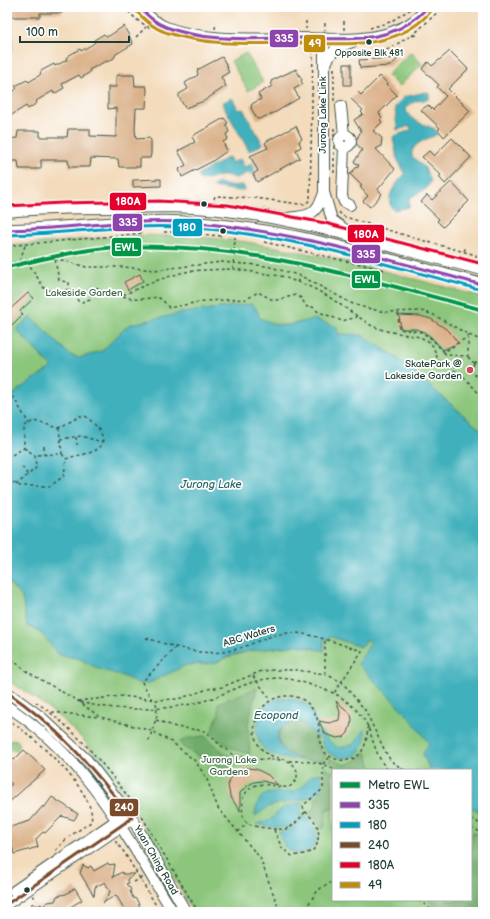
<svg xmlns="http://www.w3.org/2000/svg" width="490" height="919" font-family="'Balsamiq Sans',sans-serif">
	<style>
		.green { fill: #8cc67b; stroke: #568258 }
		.forest { fill: #71ab6b; stroke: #487450 }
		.water { fill: #41b0bc; stroke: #307678 }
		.building { fill: #dab189 }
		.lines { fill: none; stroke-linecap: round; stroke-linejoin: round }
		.minor-casing { stroke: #3f5548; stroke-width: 12 }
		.major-casing { stroke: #3f5548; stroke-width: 14 }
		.path { stroke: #3f5548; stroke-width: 1.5; stroke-dasharray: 3 3; stroke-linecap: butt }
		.minor { stroke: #fff; stroke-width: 10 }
		.major { stroke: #fff; stroke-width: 12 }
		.bus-1-casing { stroke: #fff; stroke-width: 6 }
		.bus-2-casing { stroke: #fff; stroke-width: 6 }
		.bus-3-casing { stroke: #fff; stroke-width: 6 }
		.bus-4-casing { stroke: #fff; stroke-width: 6 }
		.bus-5-casing { stroke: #fff; stroke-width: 6 }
		.bus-1 { stroke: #8e44ad; stroke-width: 3 }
		.bus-2 { stroke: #039ebf; stroke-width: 3 }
		.bus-3 { stroke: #7a4b2a; stroke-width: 3 }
		.bus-4 { stroke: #e4002b; stroke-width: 3 }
		.bus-5 { stroke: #c18c0d; stroke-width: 3 }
		.metro-1-casing { stroke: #fff; stroke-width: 7 }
		.metro-1 { stroke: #009645; stroke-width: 4 }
		.bus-dot { fill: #1f3d34; stroke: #fff; stroke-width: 1.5 }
		.poi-dot { fill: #d1495b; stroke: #fff; stroke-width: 1.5 }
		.labels { text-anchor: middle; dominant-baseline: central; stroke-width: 3.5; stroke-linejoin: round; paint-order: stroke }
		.bus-label { font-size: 9px; fill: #1f3d34; stroke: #fff }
		.street-label { font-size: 10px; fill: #1f3d34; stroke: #fff }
		.park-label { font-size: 10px; fill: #406649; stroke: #fff }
		.poi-label { font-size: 10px; fill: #1f3d34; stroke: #fff; text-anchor: end }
		.water-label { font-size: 11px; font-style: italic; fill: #2b6564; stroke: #fff }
		.line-badge { stroke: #fff; stroke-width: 1.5 }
		.badge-label { font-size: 11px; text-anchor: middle; font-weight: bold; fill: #fff }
	</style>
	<rect width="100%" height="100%" fill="#fff"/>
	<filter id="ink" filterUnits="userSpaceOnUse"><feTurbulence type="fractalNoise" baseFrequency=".025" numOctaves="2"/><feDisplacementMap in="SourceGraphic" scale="8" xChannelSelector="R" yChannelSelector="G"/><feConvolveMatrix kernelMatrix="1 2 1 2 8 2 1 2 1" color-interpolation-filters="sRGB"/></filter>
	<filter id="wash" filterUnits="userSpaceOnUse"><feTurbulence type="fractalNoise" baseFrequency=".012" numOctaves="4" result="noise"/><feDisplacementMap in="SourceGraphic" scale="16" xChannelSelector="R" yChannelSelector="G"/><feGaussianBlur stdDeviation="0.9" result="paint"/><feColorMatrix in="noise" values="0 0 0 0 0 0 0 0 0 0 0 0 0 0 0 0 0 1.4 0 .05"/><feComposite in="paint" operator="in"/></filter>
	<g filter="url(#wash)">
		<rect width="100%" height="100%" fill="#f3dbbc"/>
		<path class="green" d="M12,23V50H7V24Z
			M411,52L422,64L399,87L387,75Z
			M246,53L263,82L248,91L231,61Z
			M137,235C174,236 210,237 246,242C326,254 405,277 483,297V432L396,357L361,335L338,334L314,319C289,325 284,329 260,318L256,308L251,304L182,313L128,325L102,351L80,358L70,355L31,317L16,329L52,368L18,390L7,402V246Z
			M7,581L22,597L27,626L40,632L59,655L78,658L99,669L123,676L138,683L147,684L186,665L215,663L227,657L250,651L298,645L324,651V639L329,636L361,647L366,639L372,641L410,718L429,743L423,754L430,770H333V900H471V807L483,813V912H193C162,857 131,800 91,749C69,722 37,698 7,680Z
			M8.5 745a5.5 5.5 0 1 1 11 0a5.5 5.5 0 1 1-11 0Z"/>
		<path class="forest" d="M257,688L248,724L250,754C233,750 223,745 211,732L219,713L218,703Z
			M292,721C322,724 311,744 326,757L322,761C314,760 305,761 300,759C279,753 268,732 292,721Z
			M205,736L226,755L243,759L225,771L183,747L180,742L188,738Z
			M366,752L372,770H338L329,762L330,759L345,765L357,760Z
			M325,767L333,773V808L326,809L324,828L321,829L317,821L307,813C315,810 316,807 315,799C327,788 326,783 325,767Z
			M472,832L483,837V912H441L428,900H471Z"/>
		<path class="water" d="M426,92L429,93V99L416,101L405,107C408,121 424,124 435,129L437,133L436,135C427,139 410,144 412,156L425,168L431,181L426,189L409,198V207L394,210C382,199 397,182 405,174L397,158L393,138L394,136L411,130L410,126L397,130L395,107L404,97Z
			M232,98L239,110L243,109L263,144L249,151L222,103Z
			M229,157L232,163L240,159L244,167L252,164L255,171L250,175L248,173L236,178L226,175L200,180L198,175Z
			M219,183L229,186L243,185L245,189L241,191L212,187Z
			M251,304L256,308L260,318L274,324L285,326L314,319L337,327L338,334L361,335L396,357L483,432V813L471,807V770H430L423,754L429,743L410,718L358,664L371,642L367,639L361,647L329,636V640L324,639V651L298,645L250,651L227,657L215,663L186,665L147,684L138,683L123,676L99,669L78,658L59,655L40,632L27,626L22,597L7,581V402L18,390L52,367L16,329L31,317L70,355L80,358L102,351L128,325L182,313Z
			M286,698C312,700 317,715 318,739L303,722C287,721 269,731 282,748C287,754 295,757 301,760C290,759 279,759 268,752C253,743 254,717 266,705C271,700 279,699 286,698Z
			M365,729C367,747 356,764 336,756C332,755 328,753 325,750C321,744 321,737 320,731L330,742L339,748L354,744Z
			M321,773L322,782L321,790L312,796L302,800L281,803L268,807L255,816C258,781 280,799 299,789C309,784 304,775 321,773Z
			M303,803C301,808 302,811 301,815C296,835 269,826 256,824L270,820L285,806Z
			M304,815C322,832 324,851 294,853L285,847L279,832C291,830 299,827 304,815Z"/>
		<g id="blocks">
			<path class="building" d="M7,7H62V13H40V17H7Z
				M124,26L133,44L116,54L114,58L107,62L106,61L89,70L90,72L81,78L79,75L62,84L64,88L54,94L53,91L36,101L37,103L28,109L26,106L7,118V96L14,91L17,88L15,86L27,80L29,82L40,75L41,71L54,64L55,66L67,60L66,58L68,56L80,49L81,51L93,44L95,42L94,40L104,34L106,36H109Z
				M450,51L468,69L448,89L470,111L444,137L438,130L440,128L421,110L428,105L433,110L446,96L437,87L439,85L422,69L428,62L432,66Z
				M222,57L228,68L227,69L229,72L221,77L226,86L204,101L185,108L179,97V94L188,89L185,83L198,75L197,70Z
				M399,58L390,66L360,68L359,60Z
				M344,64H351V85H344Z
				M296,69L302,80L301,81L303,84L294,89L299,98L276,112L259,119H257L251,108L252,104L261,99L258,94L272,86L271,81Z
				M119,75H134L135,86H146L147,89L146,108H136L135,129L136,139L149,138L151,140V154L150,158H140V167H119L118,159L91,158L90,167H69L68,160H41V169H19L18,161H7V139L17,138L18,131H40V137H67L68,129H90V136L116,137V108L108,109V87H116V76Z
				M380,76L387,83L386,84L397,95L379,113L382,118L380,120L382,122L373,131L382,138L381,146L376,149L395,169L378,189L382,194L370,207L363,201L368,196L360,187L362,186L350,174L359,165L354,162L362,150L355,142L361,131L354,120L363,114L361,112L363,110L351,99L358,92L361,95Z
				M224,118L228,123L226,124L229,132L226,134L228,139L223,142L227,151L211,162L182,177L179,169L186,165L178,151L195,142L192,137L194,135Z
				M296,126L302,139L299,141L301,147L296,150L300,158L257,182L253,174L258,171L250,156L268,148L265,143L267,141Z
				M452,138L471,157L445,184L439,177L441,175L422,157L429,151L434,156Z
				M161,179V186L133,187V180Z
				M451,182L469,201L443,227L437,221L439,219L421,202L427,195L432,200Z
				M140,274L143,281L128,290L124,282Z
				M28,293L34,298L20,311L23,314L12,325L7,321V312Z
				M399,315L420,316L431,319L449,331L458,343L443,350L431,337L424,332L416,329H401Z
				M336,701L351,714L352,720L348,733L344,737L337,738L325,734L319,721L329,723L339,720L340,712Z
				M24,750L45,770L7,804V789L12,784L7,779V763L12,758L14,760Z
				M247,768L256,769L268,775L278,785L262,781L254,782L246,787L240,793V811L230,796L228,785L231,776L237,770Z
				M52,797L78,814L74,820L62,816L45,833L43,832L36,839L38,847L14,854L10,837L7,836V828L30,821L43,806L44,808Z
				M108,863L109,865L115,864L113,877L122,872L123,874H135L127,879L129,883L126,884L131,889L130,891L133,898L136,899L139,904L138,912H126L116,895L103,903L110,892L105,882L95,887L94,896L80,873L83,865L88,868L91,866L94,871Z
				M75,888L82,900L62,912H29L31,910L32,903L38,906L41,904L42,907L48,902L55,901L57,896L66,894Z"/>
		</g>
	</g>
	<g filter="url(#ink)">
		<use href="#blocks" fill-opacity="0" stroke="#3f5548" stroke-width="1"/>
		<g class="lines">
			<g class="minor-casing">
				<path id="minor" d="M139,7C146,14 156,23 166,27C206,42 254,38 296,38C329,38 369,43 399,29C410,25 420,16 428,7
					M324,38V192L332,220L350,233
					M326,64C333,46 341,47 357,40
					M341,106L344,135
					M339 141a6 6 0 1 1 12 0a6 6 0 1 1-12 0Z
					M344,147L342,196L344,202L350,205
					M287,218C309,216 316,216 324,193
					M7,692L40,716L87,760L132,818L186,912
					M7,706C86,757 125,834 173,912
					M14,891L121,817
					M7,904L126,823"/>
			</g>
			<g class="major-casing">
				<path id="major" d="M7,211C44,207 81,207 119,207C155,206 191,205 227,210C314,221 398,249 483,269
					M7,230C56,230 105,222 155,222C175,221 195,223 215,225C306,233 395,263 483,285"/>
			</g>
			<path class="path" d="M124,7L137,20L150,28
				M306,21V29
				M344,21V31
				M325,23V30
				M370,28L390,22L414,7
				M215,29L216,23
				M412,36L443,7
				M136,37L146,27
				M345,54C358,54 373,55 386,50C397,46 405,36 417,35
				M334,68V101
				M334,173V126
				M214,199L215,196L255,198L299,204H305L310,200L313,49L310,47
				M339,212L342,216L421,240L476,255V257
				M164,232H174
				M182,233L222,236
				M264,242L385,270
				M7,246L144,233
				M464,251L466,247
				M20,260L26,243
				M55,260L59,280L69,283V289
				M27,261L44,288L55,293L69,289L73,291L78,301L82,302L90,299L91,290L94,287L100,289L106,295L125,294L158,280L184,272L202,270L233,269L281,276L313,288L329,297L372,326L386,331L420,337L428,341L433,346L438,360L463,376L483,398
				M7,264L20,261L62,260L86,267H124L154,270L222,262L267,266L301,276L353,304L366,308L385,312L421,311L432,314L469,335L483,341
				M233,269L235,237
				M297,282L301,276
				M123,296C129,298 135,300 142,299C157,298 158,293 169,308L204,301L247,299L258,292L271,299L277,300L296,295L301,298L307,307H313L317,311L342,321L357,317
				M398,313L399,329L421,332L432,339L444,352L469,336
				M444,352L446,355L468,356V338
				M468,357L474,363
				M474,363L472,371L483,385
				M474,363L477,361H483
				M7,386L29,424
				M76,437L77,445
				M60,439L81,436L102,442
				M44,446V455
				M24,448L35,455
				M62,454L66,459
				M7,458L24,448V426L34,421L59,428L80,416H85C95,423 114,442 94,451C86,455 75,455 66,459L64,476L50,486H20L7,479
				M22,467L28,475
				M16,485L36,468L35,455L62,454L59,428
				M146,638C174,646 203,658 233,650C254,645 271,632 294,633C311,633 345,646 362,651L334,693
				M7,655L26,671L78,701L100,717L152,731L173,743L195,761L206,777L218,808L260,858L280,912
				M325,674V640
				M253,676L271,700
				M152,700L142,682L177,646
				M78,701L122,696L156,700L178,699L208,689L222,687L262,671L273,670H296L325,674L342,682L365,710L385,751L391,761L404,770
				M36,702C75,729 104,764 132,802
				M80,702C115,711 156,711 191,704C221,699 247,678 278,678C290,678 302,682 314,686C325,690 337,693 346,701C355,708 363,716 368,727C374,742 376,757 388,770
				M52,712L98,717
				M7,719C31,734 99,793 91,822L67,838L54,852
				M156,720L176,727L205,731L220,745L232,754L255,759L281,760
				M149,741L157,715L156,700
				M289,761C305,761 321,761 335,770
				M305,812C291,830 288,831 266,828C243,825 241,821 243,797C256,775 271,789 289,787C296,783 300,775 295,767C290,758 274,759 266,753C242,735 258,696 287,696C305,695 316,709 319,726C320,734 318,742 323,750C332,763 355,765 363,749C367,742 367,734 368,726
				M142,817L198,912
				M471,819L483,825
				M471,828L483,833
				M274,830L282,848L292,856C304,854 317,854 318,839C319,835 319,829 316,824C313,817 306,815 303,807L306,803L323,789V764L330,757
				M238,832L247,823
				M115,841L124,852L160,912
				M134,882L143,877
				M33,895L36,900
				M419,900L434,912
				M300,912C315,902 311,889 333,882"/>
			<use href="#minor" class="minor"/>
			<use href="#major" class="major"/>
			<g class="bus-1-casing">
				<path id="bus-1" d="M139,7C147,15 155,23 166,27C207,43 254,38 298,38C327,38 359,42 388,33C404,28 417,19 428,7
					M7,230C66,229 126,219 185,222C287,229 385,259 483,285"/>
			</g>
			<g class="bus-2-casing">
				<path id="bus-2" d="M7,235C66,234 124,224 183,227C285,233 383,264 482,290"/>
			</g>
			<g class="bus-3-casing">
				<path id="bus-3" d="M7,692C57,726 95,770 132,818L7,904"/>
			</g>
			<g class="bus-4-casing">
				<path id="bus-4" d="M7,206L62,203L159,201L228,205L325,223L483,264"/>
			</g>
			<g class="bus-5-casing">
				<path id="bus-5" d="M136,11C144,19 153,28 165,32C207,47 254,43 298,43C328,43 360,47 389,38C406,33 420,24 432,10"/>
			</g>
			<use href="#bus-1" class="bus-1"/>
			<use href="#bus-2" class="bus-2"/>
			<use href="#bus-3" class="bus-3"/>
			<use href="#bus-4" class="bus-4"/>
			<use href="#bus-5" class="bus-5"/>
			<g class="metro-1-casing">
				<path id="metro-1" d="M7,267C45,259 84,248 123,247C247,242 365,279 483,310"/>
			</g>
			<use href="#metro-1" class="metro-1"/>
		</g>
	</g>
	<g class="bus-dot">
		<circle cx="369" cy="42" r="3.5"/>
		<circle cx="204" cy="204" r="3.5"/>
		<circle cx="223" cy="231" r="3.5"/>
		<circle cx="27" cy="890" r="3.5"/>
	</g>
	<circle class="poi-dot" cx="470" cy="370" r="4"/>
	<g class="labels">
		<g class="bus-label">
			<text x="369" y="53">Opposite Blk 481</text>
		</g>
		<g class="street-label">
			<text transform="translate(323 115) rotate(-90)">Jurong Lake Link</text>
			<text transform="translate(249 636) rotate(-17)">ABC Waters</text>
			<text transform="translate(156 860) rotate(60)">Yuan Ching Road</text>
		</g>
		<g class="park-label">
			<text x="84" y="293">Lakeside Garden</text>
			<text x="229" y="760">Jurong Lake<tspan x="229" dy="12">Gardens</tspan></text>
		</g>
		<g class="poi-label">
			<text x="462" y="364">SkatePark @<tspan x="462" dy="12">Lakeside Garden</tspan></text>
		</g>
		<g class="water-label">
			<text x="211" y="484">Jurong Lake</text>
			<text x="276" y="715">Ecopond</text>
		</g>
	</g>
	<g class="line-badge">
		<rect x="269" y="29" width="30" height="19" rx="4" fill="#8e44ad"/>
		<rect x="303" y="34" width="23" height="19" rx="4" fill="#c18c0d"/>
		<rect x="109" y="192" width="38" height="19" rx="4" fill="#e4002b"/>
		<rect x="112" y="213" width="31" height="19" rx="4" fill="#8e44ad"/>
		<rect x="172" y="218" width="31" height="19" rx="4" fill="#039ebf"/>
		<rect x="347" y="224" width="38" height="19" rx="4" fill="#e4002b"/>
		<rect x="111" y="237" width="31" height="20" rx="4" fill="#009645"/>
		<rect x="351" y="244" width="30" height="20" rx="4" fill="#8e44ad"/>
		<rect x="351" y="270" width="30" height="19" rx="4" fill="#009645"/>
		<rect x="109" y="798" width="30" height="19" rx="4" fill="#7a4b2a"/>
	</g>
	<g class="badge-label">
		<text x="284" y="42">335</text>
		<text x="315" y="47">49</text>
		<text x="128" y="205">180A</text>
		<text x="128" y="226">335</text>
		<text x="187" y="231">180</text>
		<text x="366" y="238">180A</text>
		<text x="126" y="251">EWL</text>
		<text x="366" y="258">335</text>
		<text x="366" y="283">EWL</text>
		<text x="124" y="811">240</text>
	</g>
	<rect width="490" height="919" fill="none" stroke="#fff" stroke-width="24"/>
	<rect x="332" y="769" width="140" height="132" fill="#ffffff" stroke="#a5b1ae"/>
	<rect x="340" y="782" width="20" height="6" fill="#009645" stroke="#a5b1ae"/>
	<text x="368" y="789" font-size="12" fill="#1f3d34">Metro EWL</text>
	<rect x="340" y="802" width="20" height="6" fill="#8e44ad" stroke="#a5b1ae"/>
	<text x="368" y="809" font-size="12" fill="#1f3d34">335</text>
	<rect x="340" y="822" width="20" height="6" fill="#039ebf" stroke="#a5b1ae"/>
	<text x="368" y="829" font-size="12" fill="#1f3d34">180</text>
	<rect x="340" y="842" width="20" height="6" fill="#7a4b2a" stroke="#a5b1ae"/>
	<text x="368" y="849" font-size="12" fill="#1f3d34">240</text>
	<rect x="340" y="862" width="20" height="6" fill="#e4002b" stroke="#a5b1ae"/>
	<text x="368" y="869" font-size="12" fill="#1f3d34">180A</text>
	<rect x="340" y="882" width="20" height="6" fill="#c18c0d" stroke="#a5b1ae"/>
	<text x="368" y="889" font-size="12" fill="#1f3d34">49</text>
	<path d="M20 36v6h109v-6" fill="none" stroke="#1f3d34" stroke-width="2"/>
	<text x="26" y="36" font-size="12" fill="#1f3d34" stroke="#ffffff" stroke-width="3" paint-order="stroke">100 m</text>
</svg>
